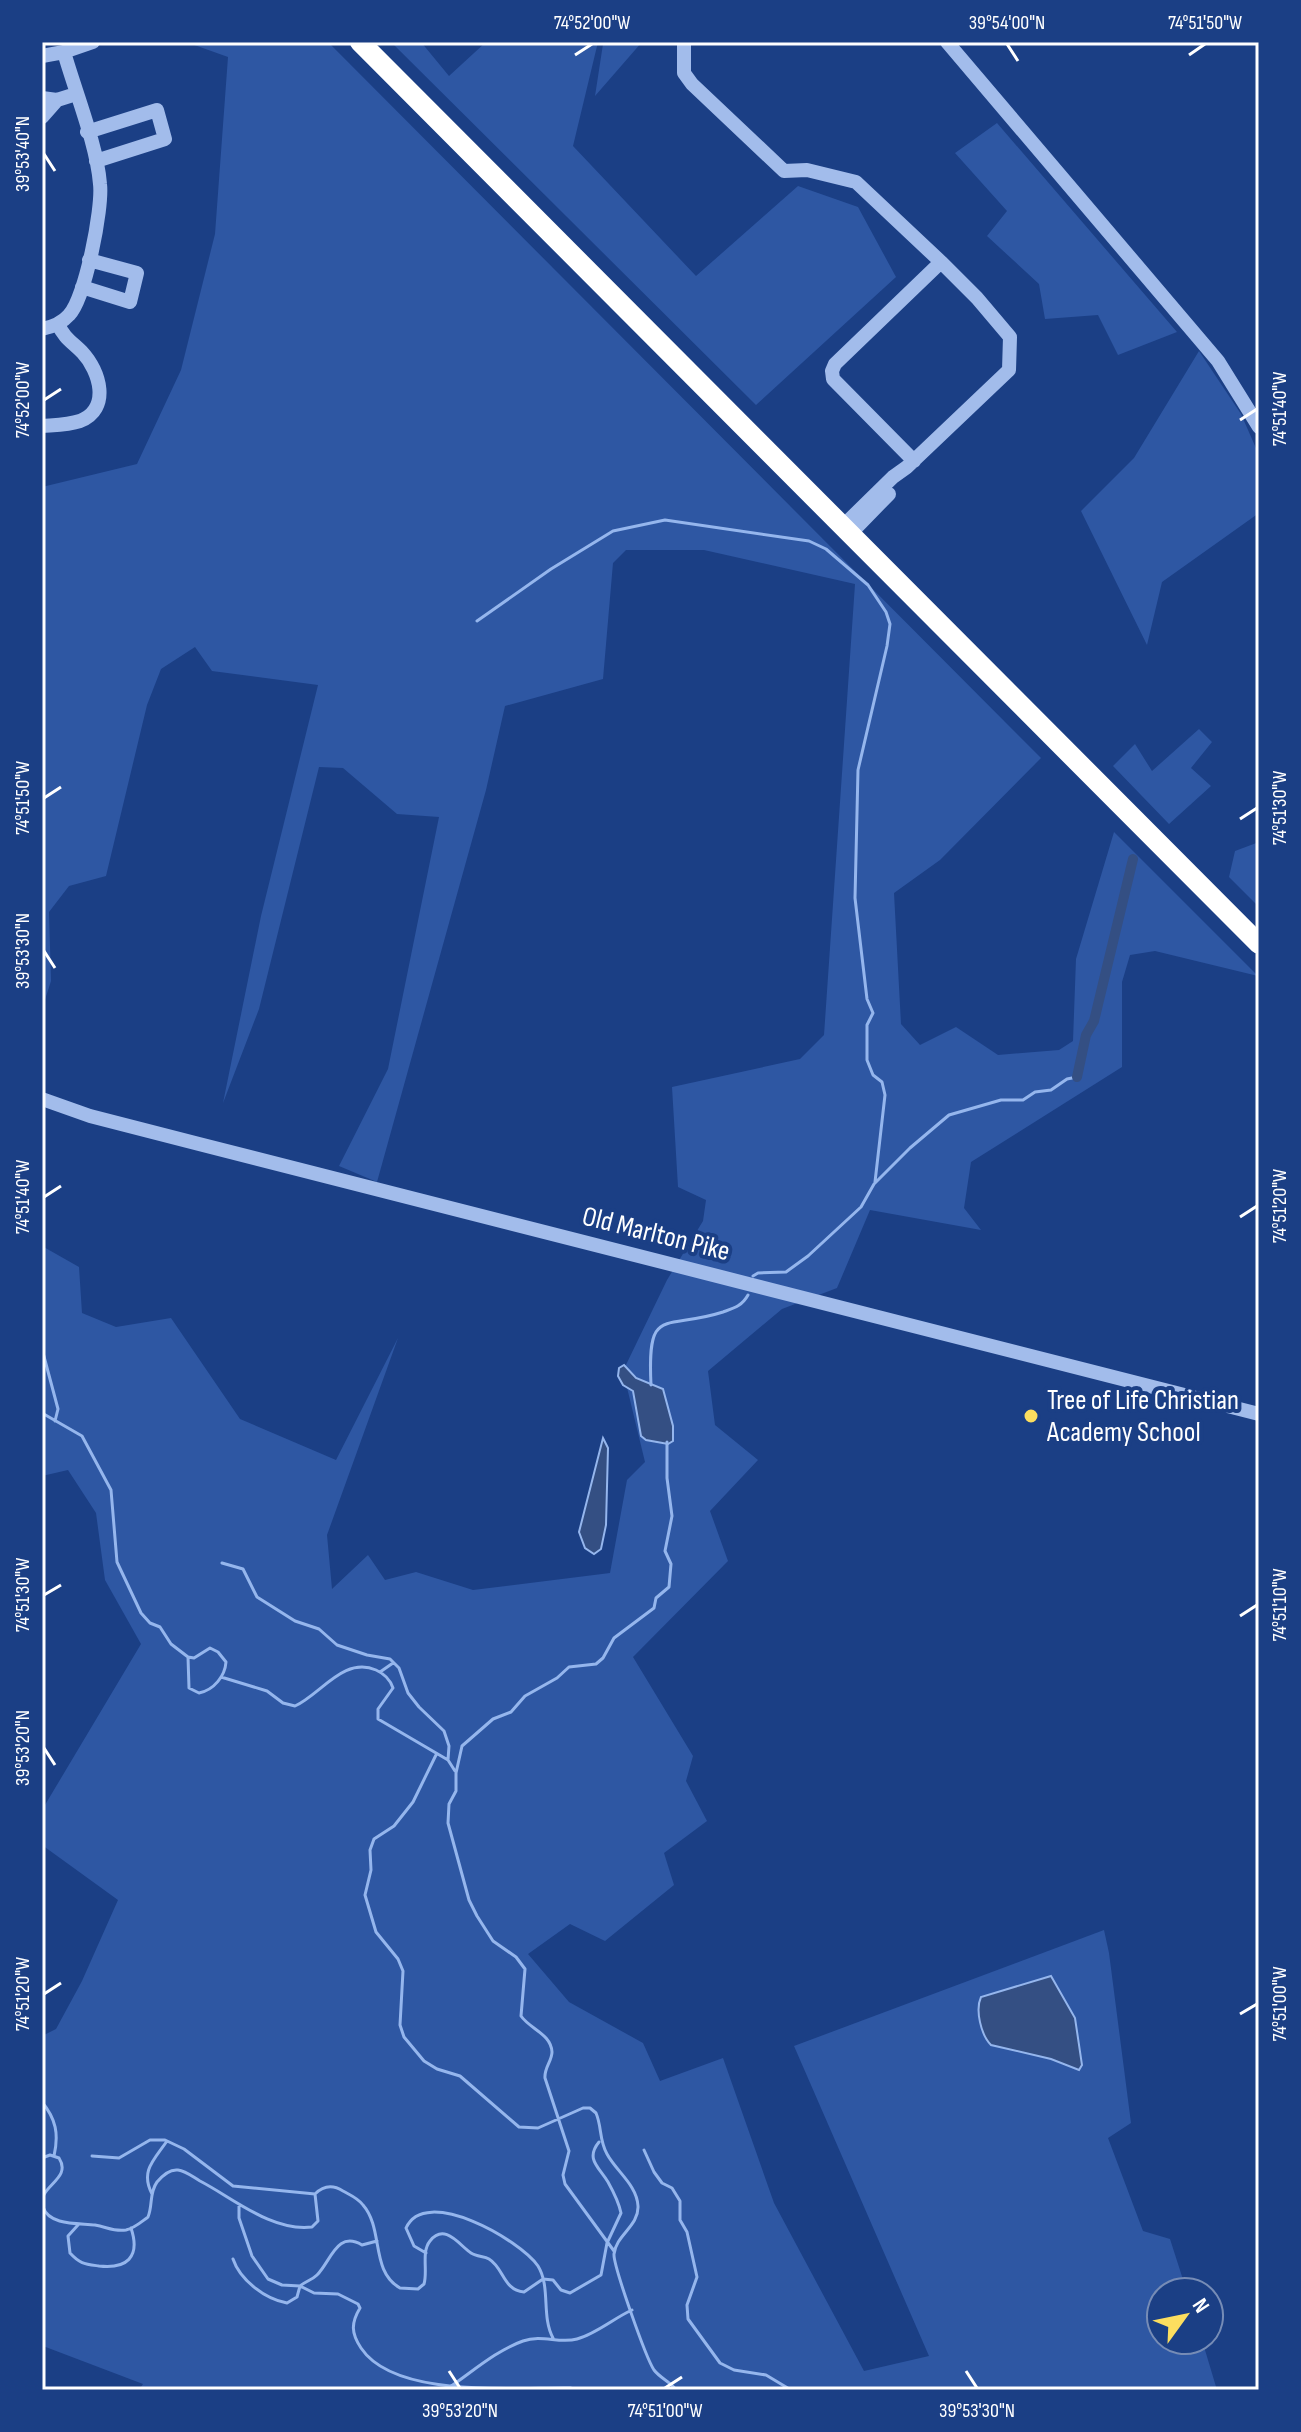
<svg xmlns="http://www.w3.org/2000/svg" width="1301" height="2432" font-family="'Sofia Sans Condensed',sans-serif">
	<style>
		.green { fill: #2e57a3 }
		.water { fill: #344f83; stroke: #95b6ed; stroke-width: 2 }
		.lines { fill: none; stroke-linecap: round; stroke-linejoin: round }
		.stream { stroke: #95b6ed; stroke-width: 3 }
		.canal { stroke: #344f83; stroke-width: 10 }
		.minor { stroke: #a2bceb; stroke-width: 14 }
		.highway { stroke: #fff; stroke-width: 20 }
		.ticks { fill: none; stroke: #fff; stroke-width: 3 }
		.poi-dot { fill: #fcde5f; stroke: #1b3f85; stroke-width: 3 }
		.labels { text-anchor: middle; dominant-baseline: central; stroke-width: 8; stroke-linejoin: round; paint-order: stroke }
		.street-label { font-size: 28px; fill: #fff; stroke: #1b3f85 }
		.poi-label { font-size: 28px; fill: #fff; stroke: #1b3f85; text-anchor: start }
		.neatline { fill: none; stroke: #fff; stroke-width: 3 }
		.ticks-label { font-size: 20px; text-anchor: middle; fill: #fff }
	</style>
	<rect width="100%" height="100%" fill="#1b3f85"/>
	<path class="green" d="M186,42H328L1041,758L940,860L894,893L901,1024L920,1045L956,1027L998,1055L1059,1050L1073,1041L1076,959L1114,832L1258,976L1155,951L1130,955L1122,982V1067L971,1162L964,1208L981,1230L870,1210L837,1288L782,1309L708,1371L715,1425L758,1460L710,1511L728,1561L633,1657L693,1756L686,1781L707,1821L664,1853L674,1885L605,1941L570,1924L528,1954L569,2002L643,2043L660,2081L723,2058L774,2203L864,2371L929,2356L794,2046L1104,1930L1109,1953L1131,2123L1108,2138L1143,2231L1170,2239L1187,2292H1161V2340H1202L1217,2390H139L143,2384L43,2346L42,2350V2036L56,2029L82,1981L118,1900L42,1845V1810L141,1644L105,1580L96,1513L68,1470L42,1476V1246L79,1267L82,1313L116,1327L171,1318L240,1419L336,1460L398,1338L327,1535L332,1589L368,1555L385,1580L416,1572L473,1590L610,1573L627,1480L645,1462L623,1371L667,1280L703,1221L706,1200L678,1187L672,1087L800,1059L824,1035L855,584L704,550H626L613,563L603,679L505,706L486,790L377,1182L339,1166L388,1069L439,817L397,814L343,768L319,767L259,1009L223,1103L261,916L318,685L212,671L195,647L161,669L147,705L106,876L69,886L49,912L51,981L42,1009V487L137,464L181,370L215,234L228,57Z
		M391,42H421L449,76L486,42H598L573,146L696,276L798,186L858,207L896,277L756,405Z
		M605,42H642L595,96L603,44Z
		M997,123L1177,332L1118,355L1098,315L1045,319L1039,284L987,236L1007,211L955,153Z
		M1199,351L1241,414L1259,455V513L1162,582L1147,645L1081,511L1134,458Z
		M1199,729L1212,742L1191,768L1211,786L1169,824L1113,766L1135,744L1152,771Z
		M1259,842V907L1229,877L1235,851Z"/>
	<path class="water" d="M624,1365L636,1378L663,1389L673,1426V1441L668,1444L646,1440L641,1436L633,1391L623,1385L618,1376L619,1368Z
		M603,1438L608,1448L606,1525L601,1549L594,1554L585,1548L579,1532Z
		M1051,1976L1075,2018L1082,2065L1079,2070L1051,2059L991,2045C981,2035 975,2010 981,1997Z"/>
	<g class="lines">
		<path class="stream" d="M477,621L551,569L613,531L665,520L809,541L826,549L868,585L886,612L890,624L887,646L858,770L855,898L867,999L873,1013L867,1025V1060L873,1075L882,1082L885,1095L875,1182
			M753,1276L758,1273L786,1272L808,1256L861,1207L874,1184L910,1148L949,1115L1001,1100H1023L1035,1092L1051,1090L1067,1079L1077,1077
			M42,1349L58,1409L55,1421
			M651,1385C647,1304 664,1331 723,1312C734,1308 742,1306 748,1295
			M42,1413L82,1436L111,1490L117,1562L141,1613L150,1623L160,1627L171,1644L188,1657L194,1658L210,1648L218,1652L226,1662C225,1676 214,1690 199,1693L189,1688L188,1657
			M222,1563L243,1569L257,1597L295,1621L319,1629L337,1645L367,1655L390,1659L399,1668L408,1693L419,1707L444,1731L449,1746L448,1760
			M380,1672L393,1663
			M221,1677L267,1691L283,1703L295,1706C321,1694 344,1656 376,1670C385,1674 390,1679 393,1688L378,1709V1719L448,1760L455,1771
			M436,1755L413,1802L394,1826L374,1839L370,1850L371,1870L365,1895L376,1932L398,1959L403,1971L400,2025L404,2037L424,2061L437,2069L460,2076L519,2127L538,2128L583,2108H590L596,2113C602,2127 599,2140 607,2154C616,2171 637,2185 638,2206C639,2226 616,2235 614,2254C613,2265 646,2358 654,2370C661,2379 670,2381 676,2390
			M42,2102C56,2119 59,2134 54,2156
			M644,2150L654,2172L662,2183L672,2188L680,2201V2220L687,2232L697,2277L687,2305L688,2319L720,2363L734,2370L766,2375L791,2390
			M92,2156L119,2158L150,2140H165L184,2149L233,2186L315,2194
			M42,2158L50,2155L59,2158C73,2180 36,2186 43,2207C49,2226 80,2223 95,2225C107,2227 114,2232 126,2230C135,2228 141,2222 148,2217C153,2205 149,2193 157,2182C162,2176 170,2169 178,2170C186,2171 193,2177 200,2181C233,2198 272,2232 312,2227L318,2221L315,2194
			M152,2194C140,2171 154,2160 167,2141
			M315,2194C323,2186 332,2184 343,2191C350,2195 358,2198 363,2205C384,2229 370,2271 400,2288L418,2289L424,2284C428,2271 421,2252 430,2241C445,2222 460,2246 471,2253C477,2257 484,2256 489,2259C504,2268 503,2290 524,2292L543,2279
			M239,2206V2218L252,2256L268,2279L282,2285L300,2286L314,2293L338,2294L358,2304L360,2308C351,2323 351,2333 361,2348C395,2399 516,2387 570,2388L579,2390
			M78,2225L68,2236L70,2253C80,2264 85,2264 99,2266C126,2269 141,2258 131,2228
			M614,2251L565,2184L563,2175L569,2151L545,2078C544,2068 552,2061 552,2052C551,2034 530,2029 521,2016L525,1969L516,1957L493,1941L477,1916L469,1900L448,1823L449,1804L456,1791V1773L462,1746L493,1719L511,1712L525,1696L557,1678L569,1667L596,1664L603,1658L614,1638L654,1608L656,1598L669,1587L671,1564L665,1551L672,1516L667,1478V1442
			M426,2253L414,2246L406,2228C425,2185 520,2240 538,2266C551,2287 541,2316 553,2338
			M233,2259C240,2280 265,2299 287,2303L297,2297L300,2286C306,2281 312,2280 317,2275C331,2261 337,2230 362,2245L377,2241
			M543,2279L553,2280L561,2290L570,2293L601,2275L607,2243L621,2213C619,2203 613,2191 608,2182C599,2167 585,2159 599,2142
			M450,2387C472,2372 497,2350 523,2341C542,2334 559,2344 577,2339C596,2334 614,2318 632,2310"/>
		<path class="canal" d="M1077,1077L1086,1035L1094,1021L1133,859"/>
		<path class="minor" d="M684,42V73L692,84L784,171L807,170L856,182L941,262
			M947,42L1218,361L1259,427
			M42,56L64,52L93,42
			M42,98L57,100L76,94
			M42,117L57,100
			M87,132L157,110L165,139L96,161
			M82,287L130,302L137,273L89,260
			M42,329C52,327 62,323 69,315C85,299 103,208 100,184C97,145 75,91 64,52
			M42,426C54,425 68,425 80,421C111,409 100,371 82,352C72,342 64,338 58,324
			M843,526L893,477L907,467L1009,370L1010,337L977,298L941,262L835,364L832,371L833,379L914,461
			M850,534L889,494
			M42,1099L90,1116L199,1144L1259,1414"/>
		<path class="highway" d="M360,42L1259,944"/>
	</g>
	<path class="ticks" d="M1007,44L1018,61M575,55L592,44M1189,55L1205,44M44,154L55,171M44,400L61,389M1240,420L1257,409M44,798L61,787M1240,819L1257,808M44,951L55,968M44,1197L61,1186M1240,1217L1257,1206M44,1595L61,1585M1240,1616L1257,1605M44,1748L55,1765M44,1994L61,1983M1240,2014L1257,2004M449,2371L460,2388M966,2371L977,2388M665,2388L682,2377"/>
	<circle class="poi-dot" cx="1031" cy="1416" r="8"/>
	<g class="labels">
		<g class="street-label">
			<text transform="translate(656 1234) rotate(14)">Old Marlton Pike</text>
		</g>
		<g class="poi-label">
			<text x="1047" y="1400">Tree of Life Christian<tspan x="1047" dy="32">Academy School</tspan></text>
		</g>
	</g>
	<rect width="1301" height="2432" fill="none" stroke="#1b3f85" stroke-width="88"/>
	<g transform="translate(1185 2316) rotate(57)"><circle r="38" fill="#1b3f85" stroke="#768cb6" stroke-width="2"/>
	<path d="M0-6L14 30L0 20L-14 30Z" fill="#fcde5f"/>
	<text y="-12" font-size="22" font-weight="bold" text-anchor="middle" fill="#ffffff">N</text>
	</g>
	<rect x="44" y="44" width="1213" height="2344" class="neatline"/>
	<g class="ticks-label">
		<text x="592" y="29">74°52'00"W</text>
		<text x="1007" y="29">39°54'00"N</text>
		<text x="1205" y="29">74°51'50"W</text>
		<text transform="translate(22 154) rotate(-90)" y="7">39°53'40"N</text>
		<text transform="translate(22 400) rotate(-90)" y="7">74°52'00"W</text>
		<text transform="translate(1279 409) rotate(-90)" y="7">74°51'40"W</text>
		<text transform="translate(22 798) rotate(-90)" y="7">74°51'50"W</text>
		<text transform="translate(1279 808) rotate(-90)" y="7">74°51'30"W</text>
		<text transform="translate(22 951) rotate(-90)" y="7">39°53'30"N</text>
		<text transform="translate(22 1197) rotate(-90)" y="7">74°51'40"W</text>
		<text transform="translate(1279 1206) rotate(-90)" y="7">74°51'20"W</text>
		<text transform="translate(22 1595) rotate(-90)" y="7">74°51'30"W</text>
		<text transform="translate(1279 1605) rotate(-90)" y="7">74°51'10"W</text>
		<text transform="translate(22 1748) rotate(-90)" y="7">39°53'20"N</text>
		<text transform="translate(22 1994) rotate(-90)" y="7">74°51'20"W</text>
		<text transform="translate(1279 2004) rotate(-90)" y="7">74°51'00"W</text>
		<text x="460" y="2417">39°53'20"N</text>
		<text x="665" y="2417">74°51'00"W</text>
		<text x="977" y="2417">39°53'30"N</text>
	</g>
</svg>
